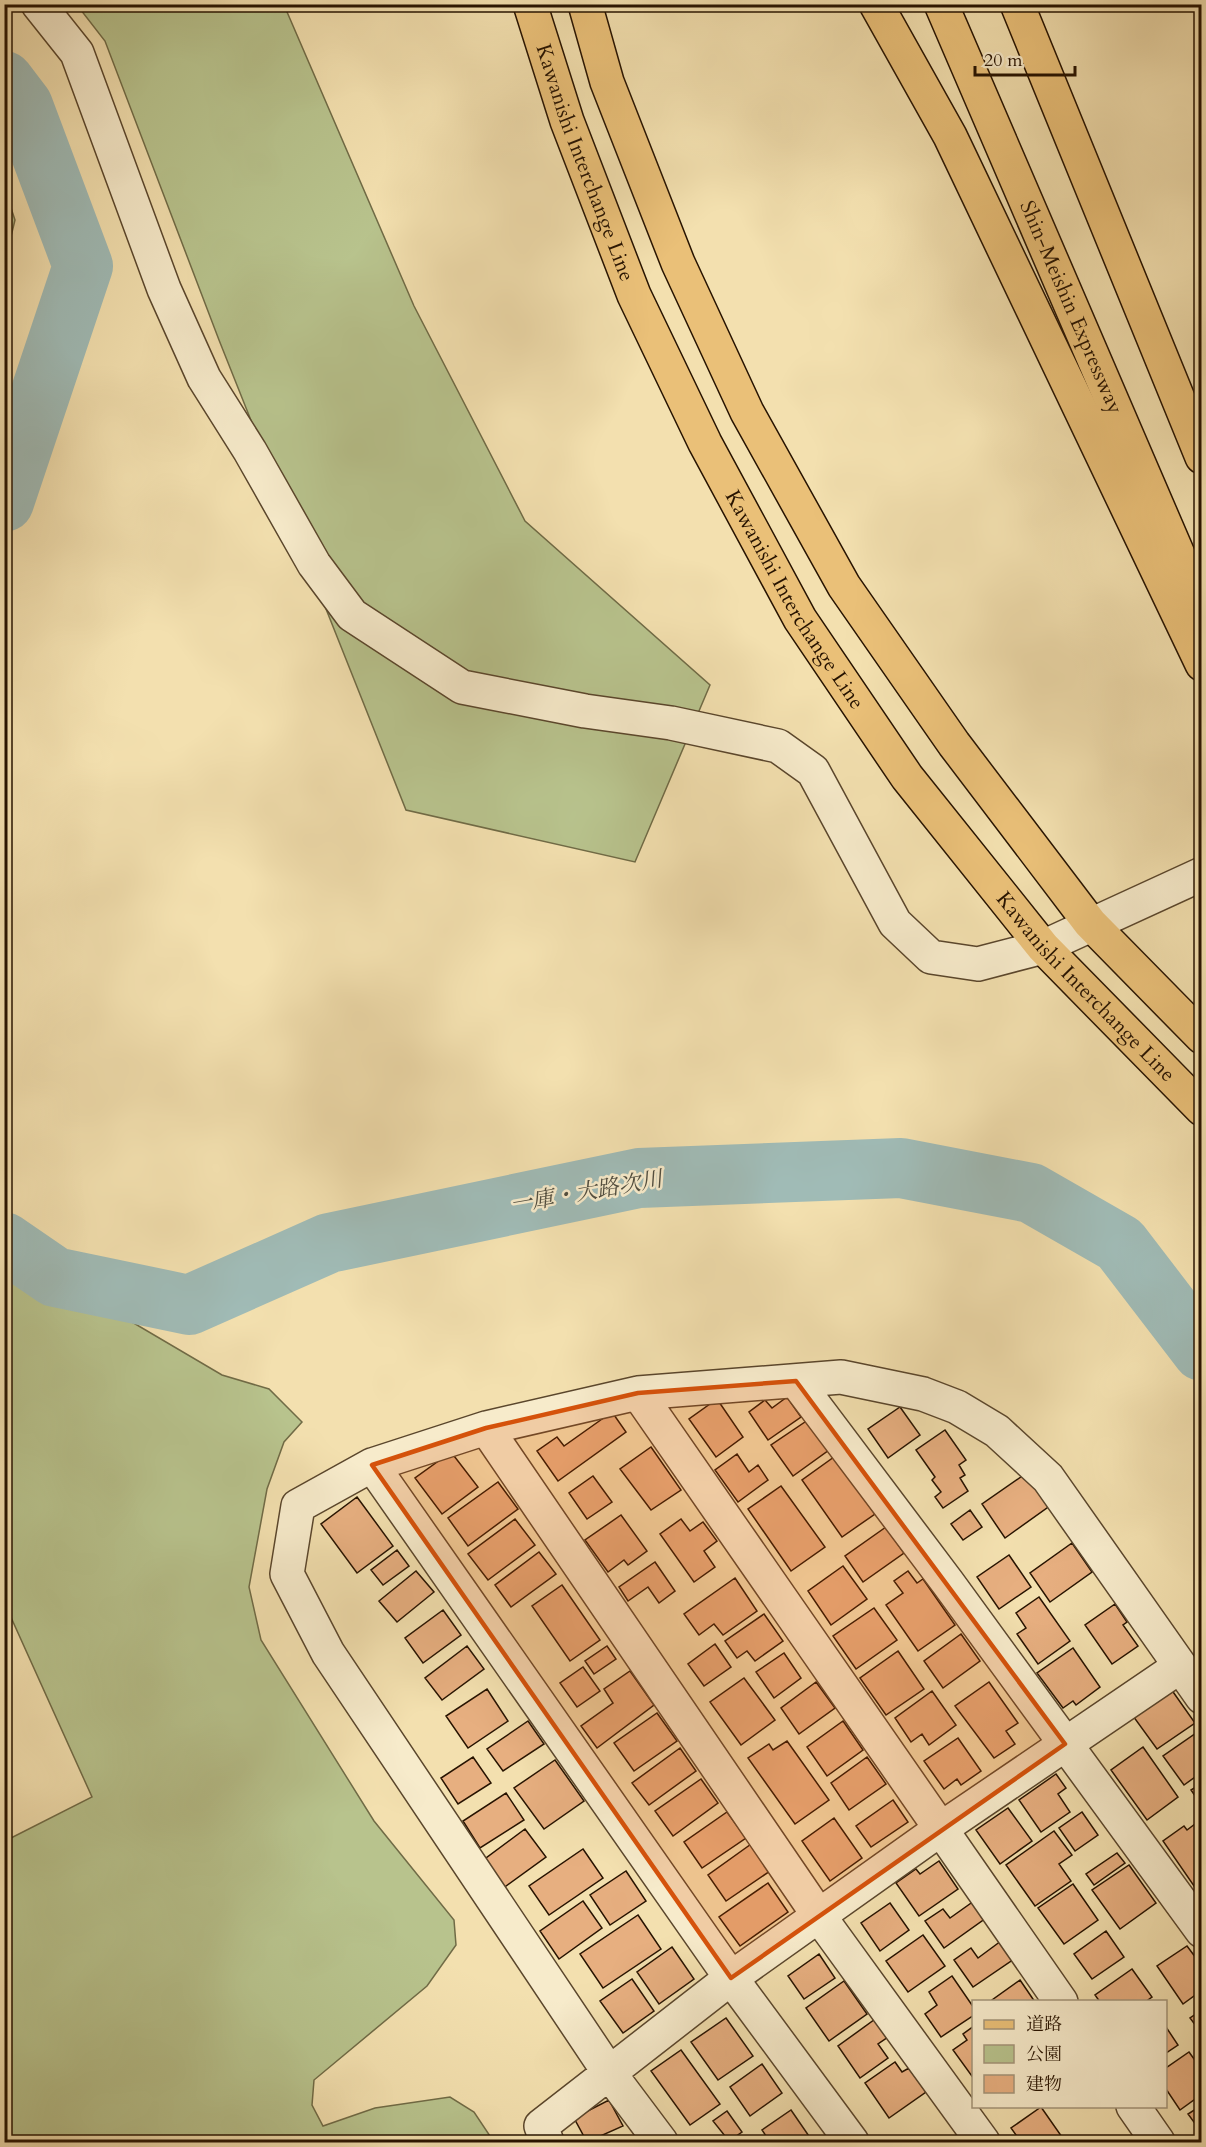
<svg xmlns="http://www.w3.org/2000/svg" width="1206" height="2147" font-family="Cardo,'Noto Serif JP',serif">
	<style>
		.green { fill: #b8c38d; stroke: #706b46; stroke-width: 1.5 }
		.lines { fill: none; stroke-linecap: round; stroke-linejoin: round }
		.river { stroke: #a0bbb6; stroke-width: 60 }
		.building { fill: #e7af80; stroke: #271300; stroke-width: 1.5 }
		.minor-casing { stroke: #5a462c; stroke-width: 36 }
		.major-casing { stroke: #271300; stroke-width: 36 }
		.highway-casing { stroke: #271300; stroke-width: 36 }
		.minor { stroke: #f7ebcb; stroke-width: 33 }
		.major { stroke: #eac078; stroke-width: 33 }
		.highway { stroke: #eac078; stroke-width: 33 }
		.marked { fill: #d5520b; fill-opacity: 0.2; stroke: #d5520b; stroke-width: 4.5; stroke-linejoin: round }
		.labels { text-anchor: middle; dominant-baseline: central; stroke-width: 5; stroke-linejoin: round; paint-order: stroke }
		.street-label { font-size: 21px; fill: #271300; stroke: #f7ebcb }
		.water-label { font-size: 22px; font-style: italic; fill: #514e40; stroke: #f7ebcb }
	</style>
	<rect width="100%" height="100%" fill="#f3e0af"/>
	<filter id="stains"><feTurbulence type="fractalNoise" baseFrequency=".00333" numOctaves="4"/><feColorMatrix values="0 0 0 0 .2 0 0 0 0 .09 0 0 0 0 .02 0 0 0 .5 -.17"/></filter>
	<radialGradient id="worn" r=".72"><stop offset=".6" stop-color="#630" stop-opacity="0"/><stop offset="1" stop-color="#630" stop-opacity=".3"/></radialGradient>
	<path class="green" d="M77,5H284L414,306L525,521L710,685L635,862L406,810L219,340L105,41Z
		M5,190L15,220L5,261L4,190Z
		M5,1277L57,1306L132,1322L222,1375L269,1389L302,1422L284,1442L267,1489L249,1587L261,1640L374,1821L454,1920L456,1945L427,1986L314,2080L312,2105L323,2126L375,2108L450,2097L474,2112L494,2142H5V1841L92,1797L5,1604Z"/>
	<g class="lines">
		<path class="river" d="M4,81L23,106L83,266L4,502
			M4,1242L55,1277L189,1305L329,1243L639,1178L901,1168L1031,1193L1120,1244L1202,1351"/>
	</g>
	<path class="building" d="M787,1397L801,1417L768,1440L749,1412L765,1400L772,1408Z
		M717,1399L743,1437L716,1457L689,1419Z
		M900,1407L920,1435L888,1458L868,1429Z
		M612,1412L626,1432L558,1481L537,1451L557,1437L564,1446Z
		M808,1420L829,1450L793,1476L771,1445Z
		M945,1430L966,1460L959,1465L965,1475L960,1478L968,1491L943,1508L935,1497L941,1492L932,1480L935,1477L916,1450Z
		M651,1447L681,1490L651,1510L620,1469Z
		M451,1452L478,1487L442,1514L415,1478Z
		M737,1454L749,1472L758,1465L768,1480L738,1502L715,1470Z
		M834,1457L875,1514L842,1537L802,1480Z
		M1028,1472L1051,1505L1005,1538L982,1504Z
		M593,1476L612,1502L587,1519L569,1493Z
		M498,1482L518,1509L468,1546L448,1518Z
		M781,1486L825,1547L791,1571L748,1509Z
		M357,1497L393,1546L357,1573L321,1524Z
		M970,1510L982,1527L963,1540L951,1524Z
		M621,1515L647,1551L628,1565L624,1560L608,1572L585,1540Z
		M515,1519L535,1545L488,1580L468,1554Z
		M681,1519L690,1531L703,1522L717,1541L704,1551L715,1567L694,1582L660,1534Z
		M886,1527L904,1553L863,1582L845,1556Z
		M1072,1543L1092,1572L1050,1602L1030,1573Z
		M397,1550L409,1566L383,1585L371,1570Z
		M539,1552L556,1574L511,1607L495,1585Z
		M1009,1555L1031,1587L999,1609L977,1577Z
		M655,1562L675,1591L659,1603L648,1587L628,1601L619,1587Z
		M843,1566L867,1599L831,1625L808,1591Z
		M416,1571L434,1592L397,1622L379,1601Z
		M908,1571L917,1583L923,1579L955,1625L918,1651L886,1605L903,1593L894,1581Z
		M735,1578L757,1611L723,1635L714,1624L699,1635L684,1614Z
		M562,1585L600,1640L570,1661L532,1606Z
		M1039,1597L1070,1641L1038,1664L1017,1634L1026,1628L1016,1613Z
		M1115,1604L1127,1622L1123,1625L1138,1646L1112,1664L1085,1625Z
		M874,1608L897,1640L856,1669L833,1636Z
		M443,1610L461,1635L423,1663L405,1638Z
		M764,1614L783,1641L755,1661L747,1651L737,1658L725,1641Z
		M961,1634L980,1661L943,1688L924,1661Z
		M715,1644L731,1667L704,1686L688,1664Z
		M467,1646L484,1669L442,1700L425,1678Z
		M607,1646L616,1659L594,1674L585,1661Z
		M1073,1648L1100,1687L1076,1705L1073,1701L1063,1708L1037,1673Z
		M898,1651L924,1689L886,1715L860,1678Z
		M784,1653L801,1678L774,1698L756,1672Z
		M583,1667L600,1691L577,1707L560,1683Z
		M630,1671L654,1705L597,1748L581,1726L613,1703L604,1689Z
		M744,1678L775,1720L741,1745L710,1702Z
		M816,1682L835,1708L799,1734L781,1708Z
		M989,1682L1018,1723L1006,1731L1015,1744L994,1758L955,1706Z
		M487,1689L508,1721L468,1748L446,1716Z
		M1171,1689L1195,1723L1157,1749L1133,1716Z
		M932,1691L956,1725L929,1745L922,1734L911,1742L895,1718Z
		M657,1713L677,1741L634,1771L614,1743Z
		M528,1721L544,1744L503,1771L487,1749Z
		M843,1721L863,1750L827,1776L807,1747Z
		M1202,1729V1772L1184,1785L1163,1756Z
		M958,1738L981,1771L961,1785L957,1779L944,1789L924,1761Z
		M787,1741L829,1800L795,1824L748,1758L769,1744L773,1750Z
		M1143,1747L1178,1797L1147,1820L1111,1770Z
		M680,1748L696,1771L649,1805L632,1783Z
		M473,1757L491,1783L458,1804L441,1778Z
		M867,1757L886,1784L849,1810L831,1783Z
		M555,1760L584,1801L544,1829L514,1788Z
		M1056,1774L1066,1788L1058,1794L1070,1812L1041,1832L1019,1800Z
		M701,1779L718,1803L673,1836L655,1811Z
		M1202,1783V1806L1191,1790Z
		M506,1793L524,1820L480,1848L463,1821Z
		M893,1800L908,1822L871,1847L856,1826Z
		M1008,1808L1032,1841L1000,1864L976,1830Z
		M727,1812L746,1838L702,1868L684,1842Z
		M1082,1812L1098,1835L1075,1851L1059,1828Z
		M834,1818L862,1858L830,1881L802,1841Z
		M1199,1821L1202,1824V1880L1194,1886L1163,1841L1184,1826L1187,1830Z
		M525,1829L546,1857L502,1889L482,1861Z
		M1054,1831L1072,1855L1059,1864L1071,1881L1035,1906L1006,1865Z
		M754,1842L773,1869L726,1901L708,1875Z
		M583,1849L603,1878L549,1915L529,1886Z
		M1117,1853L1125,1863L1094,1885L1086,1874Z
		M939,1861L958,1889L919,1916L896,1883L916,1869L920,1874Z
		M1129,1865L1156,1903L1120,1929L1092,1890Z
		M626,1871L646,1901L610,1925L590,1895Z
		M768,1883L788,1912L740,1946L719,1917Z
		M1073,1884L1098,1920L1064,1944L1038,1908Z
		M583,1901L602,1928L559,1959L540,1931Z
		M974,1901L986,1918L944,1948L925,1921L943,1909L950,1918Z
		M890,1903L909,1930L880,1951L861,1923Z
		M638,1915L661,1949L603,1988L580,1954Z
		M1106,1931L1124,1957L1092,1979L1074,1954Z
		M923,1935L945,1966L908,1992L886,1961Z
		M1001,1941L1014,1959L973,1987L954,1960L971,1948L978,1958Z
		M1187,1946L1202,1966V1990L1183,2004L1157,1966Z
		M672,1947L694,1979L659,2004L637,1972Z
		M819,1954L835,1978L804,1999L788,1976Z
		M1132,1969L1152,1997L1145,2002H1100L1095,1995Z
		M952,1976L974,2008V2015L941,2037L925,2014L937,2005L929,1992Z
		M632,1979L654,2011L623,2033L600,2001Z
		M1020,1980L1035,2002H993L992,2000Z
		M844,1981L867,2014L829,2041L806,2008Z
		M1202,2010V2034L1190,2018Z
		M878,2017L891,2035L878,2044L888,2058L860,2078L838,2046Z
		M726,2018L753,2056L718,2080L691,2042Z
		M974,2026V2079L953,2050L967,2040L963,2034Z
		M1166,2027L1178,2045L1166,2053Z
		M681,2050L720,2104L690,2125L651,2071Z
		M1189,2052L1202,2070V2094L1180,2110L1166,2089V2068Z
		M895,2062L902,2072L909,2068L926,2092L889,2118L865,2083Z
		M762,2064L782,2093L750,2116L730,2087Z
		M609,2100L623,2126L587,2142L574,2118Z
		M1202,2105V2133L1188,2114Z
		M1041,2107L1062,2137L1054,2142H1021L1011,2128Z
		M791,2110L811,2139L806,2142H770L762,2130Z
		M727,2111L742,2132L729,2141L713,2121Z"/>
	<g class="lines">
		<g class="minor-casing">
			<path id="minor" d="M38,4L77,53L164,289L204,378L250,451L314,564L352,615L462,687L585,711L671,723L778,746L813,771L895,923L931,957L978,964L1043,947L1202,874
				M796,1381L948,1583L1202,1931
				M638,1393L486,1428L372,1465L731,1978L852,2142
				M486,1428L819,1916L983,2142
				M372,1465L298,1506L287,1574L328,1653L610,2074L661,2142
				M1061,2002L638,1393L841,1377L923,1394L957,1407L997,1431L1048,1478L1202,1697
				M1133,2106L1158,2142
				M547,2142L541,2126L731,1978L942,1828L1179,1667"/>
		</g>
		<g class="major-casing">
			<g id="major">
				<path id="s1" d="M530,4L567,121L634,295L705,443L800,619L907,777L1043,947L1202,1109"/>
				<path d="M585,4L607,82L678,263L747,412L844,586L954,744L1090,923L1202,1037"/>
			</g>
		</g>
		<g class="highway-casing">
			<g id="highway">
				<path d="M876,4L950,136L1202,664"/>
				<path id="s2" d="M941,4L1202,610"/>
				<path d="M1017,4L1202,457"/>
			</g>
		</g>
		<use href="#minor" class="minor"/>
		<use href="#major" class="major"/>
		<use href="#highway" class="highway"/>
	</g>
	<path class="marked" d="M796,1381L1065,1744L731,1978L372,1465L486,1428L638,1393Z"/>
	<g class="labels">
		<g class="street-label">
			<text stroke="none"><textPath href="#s1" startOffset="168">Kawanishi Interchange Line</textPath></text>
			<text stroke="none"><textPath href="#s2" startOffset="330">Shin-Meishin Expressway</textPath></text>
			<text stroke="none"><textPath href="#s1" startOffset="654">Kawanishi Interchange Line</textPath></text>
			<text stroke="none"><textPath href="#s1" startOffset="1140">Kawanishi Interchange Line</textPath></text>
		</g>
		<g class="water-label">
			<text transform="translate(586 1192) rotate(-10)">一庫・大路次川</text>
		</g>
	</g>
	<rect width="1206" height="2147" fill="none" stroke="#f3e0af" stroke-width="24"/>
	<rect x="6" y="6" width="1194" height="2135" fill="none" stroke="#271300" stroke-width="3"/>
	<rect x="12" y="12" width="1182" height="2123" fill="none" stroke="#271300" stroke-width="1.5"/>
	<rect x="972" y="2000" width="195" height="108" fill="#f7ebcb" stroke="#a4957a" stroke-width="1.5"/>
	<rect x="984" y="2020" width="30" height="9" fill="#eac078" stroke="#a4957a" stroke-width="1.5"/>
	<text x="1026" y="2030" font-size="18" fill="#271300">道路</text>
	<rect x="984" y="2045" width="30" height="18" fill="#b8c38d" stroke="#a4957a" stroke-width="1.5"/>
	<text x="1026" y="2060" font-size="18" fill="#271300">公園</text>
	<rect x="984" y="2075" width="30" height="18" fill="#e7af80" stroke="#a4957a" stroke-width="1.5"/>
	<text x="1026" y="2090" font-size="18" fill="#271300">建物</text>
	<path d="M975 66v9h100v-9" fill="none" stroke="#271300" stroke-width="3"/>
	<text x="984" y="66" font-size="18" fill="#271300" stroke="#f7ebcb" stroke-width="4.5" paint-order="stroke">20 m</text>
	<rect width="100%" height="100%" filter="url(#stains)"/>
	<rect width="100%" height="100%" fill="url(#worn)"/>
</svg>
